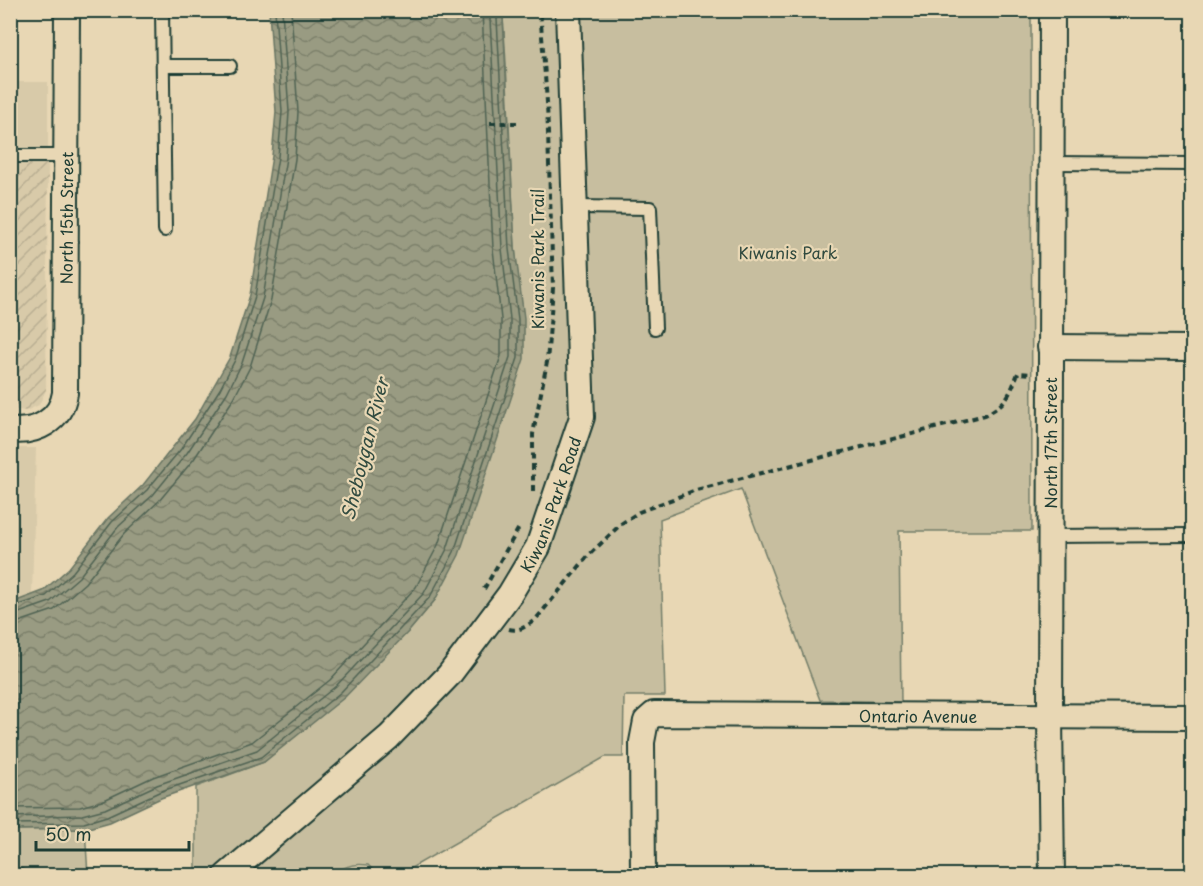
<svg xmlns="http://www.w3.org/2000/svg" width="1203" height="886" font-family="'Playpen Sans',sans-serif">
	<style>
		.built { fill: #d8caa9 }
		.industrial { fill: url(#industrial-furrows) }
		.park { fill: #c7be9f; stroke: #737e6a; stroke-width: 1.5 }
		.water { fill: url(#water-waves); stroke: #687563; stroke-width: 1.5 }
		.lines { fill: none; stroke-linecap: round; stroke-linejoin: round }
		.shore { stroke: #506353; stroke-width: 1.5 }
		.lane-casing { stroke: #1f3d34; stroke-width: 16 }
		.street-casing { stroke: #1f3d34; stroke-width: 28 }
		.path { stroke: #1f3d34; stroke-width: 4; stroke-dasharray: 6 4.5; stroke-linecap: butt }
		.lane { stroke: #e8d7b4; stroke-width: 12 }
		.street { stroke: #e8d7b4; stroke-width: 24 }
		.labels { text-anchor: middle; dominant-baseline: central; stroke-width: 4.5; stroke-linejoin: round; paint-order: stroke }
		.street-label { font-size: 16px; fill: #1f3d34; stroke: #e8d7b4 }
		.park-label { font-size: 16px; fill: #304a3f; stroke: #e8d7b4 }
		.water-label { font-size: 18px; font-style: italic; fill: #314b40; stroke: #e8d7b4 }
	</style>
	<defs>
		<pattern id="industrial-furrows" width="10" height="10" patternUnits="userSpaceOnUse" patternTransform="scale(1.5)"><rect width="10" height="10" fill="#d8caa9"/><path d="M-1 1l2-2M0 10L10 0M9 11l2-2" fill="none" stroke="#b9ae92"/></pattern>
		<pattern id="water-waves" width="16" height="10" patternUnits="userSpaceOnUse" patternTransform="scale(1.5)"><rect width="16" height="10" fill="#999b82"/><path d="M0 5q4-4 8 0t8 0" fill="none" stroke="#7c806b"/></pattern>
	</defs>
	<rect width="100%" height="100%" fill="#e8d7b4"/>
	<filter id="ink" filterUnits="userSpaceOnUse"><feTurbulence type="fractalNoise" baseFrequency=".0167" numOctaves="2"/><feDisplacementMap in="SourceGraphic" scale="12" xChannelSelector="R" yChannelSelector="G"/><feConvolveMatrix kernelMatrix="1 2 1 2 8 2 1 2 1" color-interpolation-filters="sRGB"/></filter>
	<g filter="url(#ink)">
		<path class="built" d="M10,82H48V148L11,149Z
			M10,448H36L32,595L11,603Z"/>
		<path class="industrial" d="M11,163H48L46,390L39,405L26,411L11,409Z"/>
		<path class="park" d="M509,11H1031L1032,531H899L901,702L820,700L741,489L660,519L665,696H624L623,757H605L399,875H378L368,865C354,863 343,865 334,875H196V787L264,762L410,630L435,600L516,381C532,335 518,293 515,246C510,170 509,94 503,18Z
			M85,829L88,875H11L10,830Z"/>
		<path class="water" d="M269,11H509L503,18L515,248L524,318V359L459,555L435,600L410,630L345,697L264,762L161,798L110,822L85,829L11,830V603L43,591L69,568L108,518L143,485L195,419L230,357L250,295L272,156L276,112Z"/>
		<g class="lines">
			<path class="shore" d="M10,608L46,596L73,572L112,522L147,490L181,449L220,389L235,360L255,296L278,157L282,112L275,10
				M10,616L50,602L79,577L118,527L153,495L187,453L227,393L242,363L263,298L286,158L289,112L282,10
				M10,625L54,610L85,583L124,534L159,501L194,459L234,398L250,367L271,300L295,159L298,112L291,10
				M10,808L80,807L102,801L153,777L252,742L330,680L416,587L438,545L501,356V319L493,249L482,10
				M10,817L82,815L105,809L157,785L257,750L336,686L424,593L447,549L510,357V319L502,249L490,19L492,10
				M10,824L84,823L107,816L159,792L261,757L341,692L430,597L454,552L518,358V319L509,249L497,19L501,10"/>
			<g class="lane-casing">
				<path id="lane" d="M162,10L165,230
					M163,66H230
					M10,156H66
					M1051,163L1192,164
					M575,207L650,208L655,328
					M1050,536L1192,535"/>
			</g>
			<g class="street-casing">
				<g id="street">
					<path d="M1052,10L1050,717L1052,876"/>
					<path d="M1050,347L1192,348"/>
					<path id="s1" d="M10,430C36,434 61,420 65,393L67,10"/>
					<path id="s2" d="M226,876L389,737L449,675L510,594L538,547L582,417L568,10"/>
					<path id="s3" d="M643,876L642,742L646,721L654,714L1192,717"/>
				</g>
			</g>
			<path class="path" d="M490,123H521
				M533,491V434L547,362L553,288L547,102L540,10
				M484,589L520,526
				M509,629C520,632 528,625 536,619L588,556L621,524L639,512L696,490L985,415C1007,403 1009,396 1018,373L1031,374
				M10,867L41,876"/>
			<use href="#lane" class="lane"/>
			<use href="#street" class="street"/>
		</g>
	</g>
	<g class="labels">
		<g class="street-label">
			<text stroke="none"><textPath href="#s1" startOffset="249">North 15th Street</textPath></text>
			<text transform="translate(537 259) rotate(-90)">Kiwanis Park Trail</text>
			<text transform="translate(1050 443) rotate(-90)">North 17th Street</text>
			<text stroke="none"><textPath href="#s2" startOffset="501">Kiwanis Park Road</textPath></text>
			<text stroke="none"><textPath href="#s3" startOffset="430">Ontario Avenue</textPath></text>
		</g>
		<g class="park-label">
			<text x="788" y="252">Kiwanis Park</text>
		</g>
		<g class="water-label">
			<text transform="translate(364 449) rotate(-76)">Sheboygan River</text>
		</g>
	</g>
	<rect width="1203" height="886" fill="none" stroke="#e8d7b4" stroke-width="36"/>
	<rect x="18" y="18" width="1167" height="850" fill="none" stroke="#1f3d34" stroke-width="2" filter="url(#ink)"/>
	<path d="M36 841v9h153v-9" fill="none" stroke="#1f3d34" stroke-width="3"/>
	<text x="45" y="841" font-size="18" fill="#1f3d34" stroke="#e8d7b4" stroke-width="4.5" paint-order="stroke">50 m</text>
</svg>
